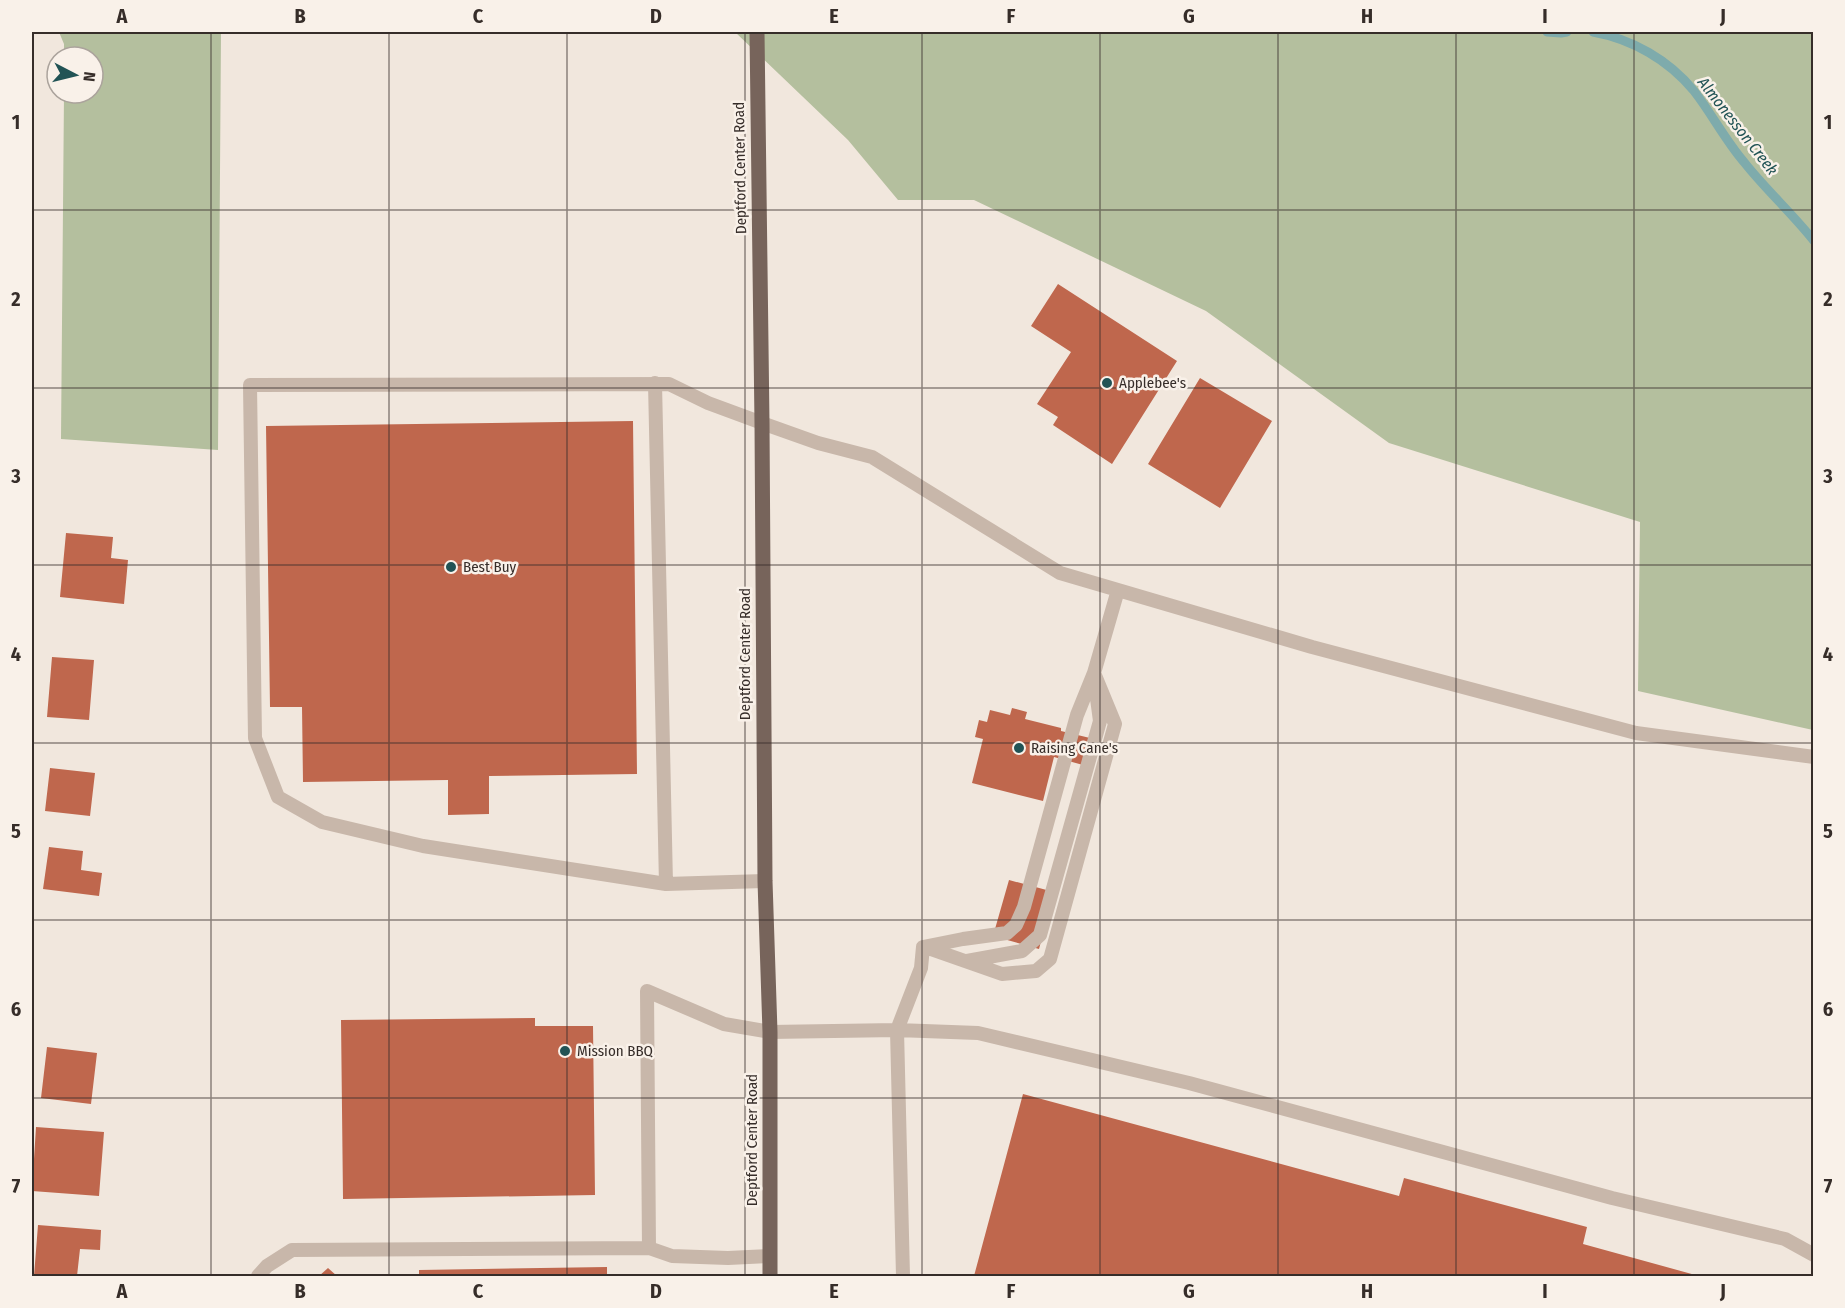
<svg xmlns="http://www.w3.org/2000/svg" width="1845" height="1308" font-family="'Fira Sans Condensed',sans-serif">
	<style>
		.green { fill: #b4bf9e }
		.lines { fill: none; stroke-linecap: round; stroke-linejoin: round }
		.stream { stroke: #7eabac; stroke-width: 9 }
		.building { fill: #bf674d }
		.service { stroke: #c8b7aa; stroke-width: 14 }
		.primary { stroke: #77645b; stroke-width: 15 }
		.grid { fill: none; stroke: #362d29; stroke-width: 1.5; stroke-opacity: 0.55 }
		.poi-dot { fill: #215355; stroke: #f9f1e9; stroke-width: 2 }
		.labels { text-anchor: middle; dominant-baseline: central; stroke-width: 5; stroke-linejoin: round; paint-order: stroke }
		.street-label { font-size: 15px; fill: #362d29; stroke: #f9f1e9 }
		.poi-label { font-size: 15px; fill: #362d29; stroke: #f9f1e9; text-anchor: start }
		.water-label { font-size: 16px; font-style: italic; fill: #215355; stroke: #f9f1e9 }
		.neatline { fill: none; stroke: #362d29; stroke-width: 2 }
		.grid-label { font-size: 20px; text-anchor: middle; font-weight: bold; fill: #362d29 }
	</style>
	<rect width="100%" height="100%" fill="#f1e7dd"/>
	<path class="green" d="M59,32H221L218,450L61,439L64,93H93V57H64V44Z
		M735,32H1813V730L1638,691L1640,522L1389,443L1206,311L974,200H898L848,140Z"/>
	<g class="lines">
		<path class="stream" d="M1547,32L1561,33L1567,32
			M1593,32C1632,39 1669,60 1694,91C1712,114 1725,140 1744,162C1766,190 1792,213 1814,241"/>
	</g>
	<path class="building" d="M1058,284L1177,361L1112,464L1053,425L1058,417L1037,404L1071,352L1031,326Z
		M1200,378L1272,421L1220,508L1148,464Z
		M633,421L637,774L489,776V814L448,815V780L303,782L302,707H270L266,426Z
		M66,533L113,537L111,558L128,560L124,604L60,597Z
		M52,657L94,660L89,720L47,717Z
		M1012,708L1027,712L1025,719L1061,728V731L1090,738L1083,765L1054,757L1043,801L972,783L983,739L975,737L979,720L987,722L990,710L1010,715Z
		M50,768L95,773L90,816L45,811Z
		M49,847L83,851L81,870L102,873L99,896L43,889Z
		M1009,880L1054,892L1039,949L993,936Z
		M535,1018V1026H593L595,1195L343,1199L341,1020Z
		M47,1047L97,1053L91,1104L41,1098Z
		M1023,1094L1399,1196L1404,1178L1587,1227L1583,1244L1699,1276H974Z
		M36,1127L104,1132L99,1196L32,1191Z
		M38,1225L101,1230L100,1250L80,1249L77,1276H34Z
		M607,1267V1276H419V1270Z
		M328,1268L337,1276H319Z"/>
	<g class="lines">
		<path class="service" d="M655,383L666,884
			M765,881L666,884L423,846L322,822L278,797L255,738L250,385L669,384L708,403L762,423L818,443L872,457L1060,573L1312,647L1636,733L1814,757
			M923,947L963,939L1007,933L1016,925L1024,907L1077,715L1094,673L1118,590
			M925,947L1002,974L1036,971L1050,959L1115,724L1094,673
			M967,961L1022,951L1040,935L1100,721L1096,691
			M649,1248L647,991L724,1024L770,1032L897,1030L978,1033L1189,1083L1612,1198L1785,1239L1814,1255
			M258,1276L267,1266L292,1250L649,1248L672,1256L728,1258L770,1256
			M903,1276L897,1030L921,968L923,947"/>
		<path class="primary" d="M757,32L762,423L765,881L770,1032V1276"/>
	</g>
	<path class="grid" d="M211,32V1276M389,32V1276M567,32V1276M745,32V1276M922,32V1276M1100,32V1276M1278,32V1276M1456,32V1276M1634,32V1276M32,210H1814M32,388H1814M32,565H1814M32,743H1814M32,920H1814M32,1098H1814"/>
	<g class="poi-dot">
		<circle cx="1107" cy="383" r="6"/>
		<circle cx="451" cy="567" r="6"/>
		<circle cx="1019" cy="748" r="6"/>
		<circle cx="565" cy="1051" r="6"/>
	</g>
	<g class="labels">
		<g class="street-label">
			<text transform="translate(740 168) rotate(-91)">Deptford Center Road</text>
			<text transform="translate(745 654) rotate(-90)">Deptford Center Road</text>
			<text transform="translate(752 1140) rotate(-90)">Deptford Center Road</text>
		</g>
		<g class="poi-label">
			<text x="1119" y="383">Applebee's</text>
			<text x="463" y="567">Best Buy</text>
			<text x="1031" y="748">Raising Cane's</text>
			<text x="577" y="1051">Mission BBQ</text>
		</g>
		<g class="water-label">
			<text transform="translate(1738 126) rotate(52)">Almonesson Creek</text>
		</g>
	</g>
	<rect width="1845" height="1308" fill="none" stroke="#f9f1e9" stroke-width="66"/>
	<g transform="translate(75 75) rotate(97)"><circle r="28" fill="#f9f1e9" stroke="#aba39c" stroke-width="1.5"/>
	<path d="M0-4.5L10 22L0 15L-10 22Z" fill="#215355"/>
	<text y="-9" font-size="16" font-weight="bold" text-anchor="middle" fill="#362d29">N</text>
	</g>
	<rect x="33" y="33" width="1779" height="1242" class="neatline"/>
	<g class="grid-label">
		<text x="122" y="23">A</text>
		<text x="300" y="23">B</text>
		<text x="478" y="23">C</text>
		<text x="656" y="23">D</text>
		<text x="834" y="23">E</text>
		<text x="1011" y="23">F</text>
		<text x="1189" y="23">G</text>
		<text x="1367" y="23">H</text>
		<text x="1545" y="23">I</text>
		<text x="1723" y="23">J</text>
		<text x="16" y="129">1</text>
		<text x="1828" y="129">1</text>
		<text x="16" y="306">2</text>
		<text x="1828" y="306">2</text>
		<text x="16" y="483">3</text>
		<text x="1828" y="483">3</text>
		<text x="16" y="661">4</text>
		<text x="1828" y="661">4</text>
		<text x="16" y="838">5</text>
		<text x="1828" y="838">5</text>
		<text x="16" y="1016">6</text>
		<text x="1828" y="1016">6</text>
		<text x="16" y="1193">7</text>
		<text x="1828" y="1193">7</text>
		<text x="122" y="1298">A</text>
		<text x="300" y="1298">B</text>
		<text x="478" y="1298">C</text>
		<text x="656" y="1298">D</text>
		<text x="834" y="1298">E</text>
		<text x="1011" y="1298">F</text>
		<text x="1189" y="1298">G</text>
		<text x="1367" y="1298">H</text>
		<text x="1545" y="1298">I</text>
		<text x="1723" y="1298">J</text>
	</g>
</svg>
